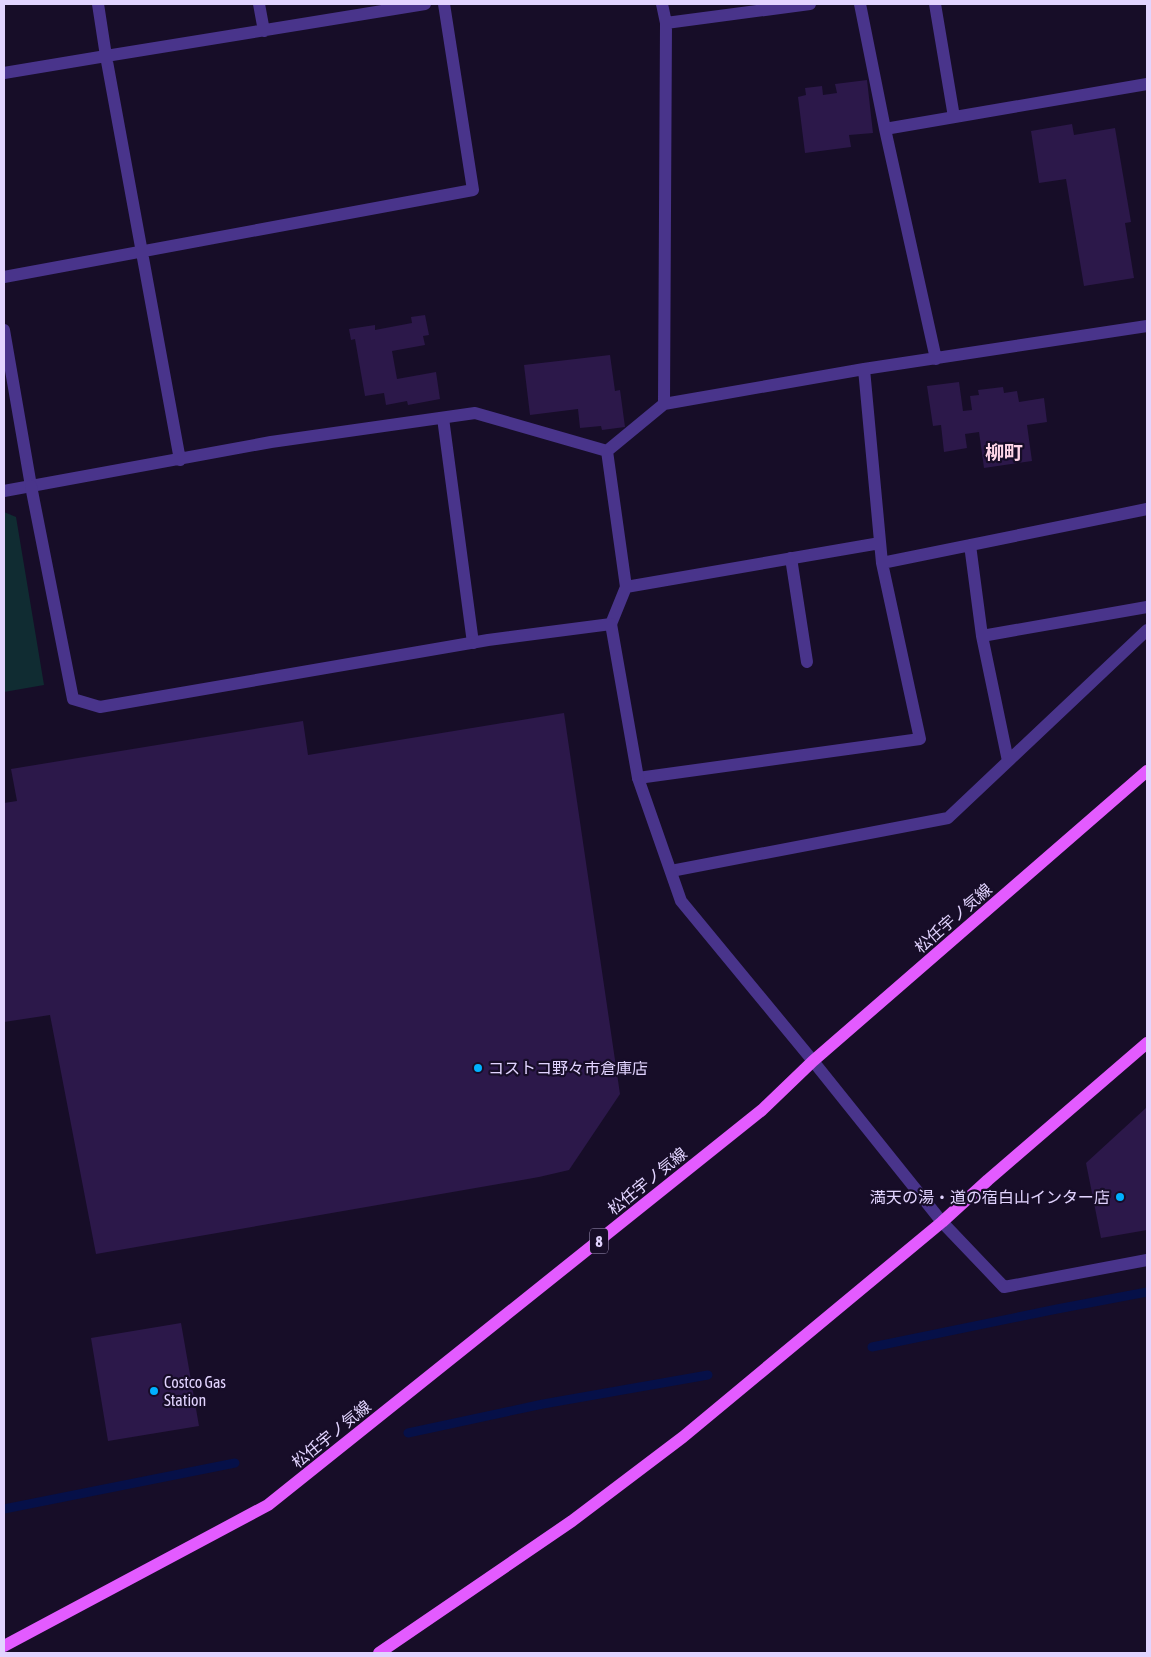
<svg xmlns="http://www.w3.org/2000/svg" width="1151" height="1657" font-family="'Asap Condensed','Noto Sans JP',sans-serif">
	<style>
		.green { fill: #102c32 }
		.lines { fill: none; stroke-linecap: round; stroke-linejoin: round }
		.stream { stroke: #061048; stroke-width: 9 }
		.building { fill: #2c184a }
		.service { stroke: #49348b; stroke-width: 12 }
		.minor { stroke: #49348b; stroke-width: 12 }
		.tertiary { stroke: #49348b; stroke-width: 12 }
		.primary { stroke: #e35bff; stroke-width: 12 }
		.poi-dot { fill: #00b1ff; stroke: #170d28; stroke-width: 2 }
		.labels { text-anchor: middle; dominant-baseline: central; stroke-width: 4.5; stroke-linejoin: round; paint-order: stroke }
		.shield { fill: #170d28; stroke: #a598be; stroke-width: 1 }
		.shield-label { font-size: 15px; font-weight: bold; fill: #e2d4ff }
		.street-label { font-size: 16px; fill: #e2d4ff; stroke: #170d28 }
		.poi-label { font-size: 16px; fill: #e2d4ff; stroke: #170d28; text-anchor: start }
		.quarter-label { font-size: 19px; font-weight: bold; fill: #ffd6e8; stroke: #170d28 }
	</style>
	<rect width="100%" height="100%" fill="#170d28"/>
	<path class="green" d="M4,512L16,517L44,685L4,692Z"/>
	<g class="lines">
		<path class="stream" d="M872,1347L1057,1309L1147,1292
			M408,1433L543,1404L708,1375
			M4,1509L235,1463"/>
	</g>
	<path class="building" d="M867,80L873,133L849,135L851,147L805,153L798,97L806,95L805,88L822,86L823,95L837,93L835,84Z
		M1072,124L1074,135L1115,128L1131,222L1125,223L1134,278L1084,286L1066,179L1039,183L1031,131Z
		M425,315L429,335L423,336L425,345L392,351L397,379L436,372L440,399L408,405L407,401L386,405L384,393L365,396L355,339L351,340L349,329L375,325V330L412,323L411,317Z
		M610,355L615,391L620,390L625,427L602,430L601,426L580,428L578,409L530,415L524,365Z
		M959,382L963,411L972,410L970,396L979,395L978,390L1003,387L1004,393L1017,391L1019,402L1044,398L1047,422L1027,425L1032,461L984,468L979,432L965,434L967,448L944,452L941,425L933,426L927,386Z
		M564,713L620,1094L569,1170L539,1177L96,1254L50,1015L4,1022V803L17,801L11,769L303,721L308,755Z
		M1147,1107V1230L1101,1238L1086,1163Z
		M181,1323L199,1426L108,1441L91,1338Z"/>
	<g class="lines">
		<path class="service" d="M791,558L807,662"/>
		<path class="minor" d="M259,4L264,31
			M662,4L666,23L664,404
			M860,4L885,129L936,359
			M935,4L954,117
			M666,23L810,4
			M4,73L106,56L98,4
			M885,129L1147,84
			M4,277L473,190L444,4
			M4,330L31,486
			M443,418L473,643
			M607,451L626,587L611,624
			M180,460L106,56L425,4
			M4,491L271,442L475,413L607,451L664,404L864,369L1147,326
			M970,545L982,636L1008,761
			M882,563L1147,509
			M626,587L880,543
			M982,636L1147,607
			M638,778L920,739L882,563L864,369
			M671,871L948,818L1147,630
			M942,1222L1004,1287L1147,1260"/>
		<path class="tertiary" d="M31,486L73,699L100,707L488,640L611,624L638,778L681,901L813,1061L942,1222"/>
		<path class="primary" d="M4,1646L268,1505L762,1110L813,1061L1147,771
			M379,1653L572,1521L683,1437L942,1222L988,1180L1147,1043"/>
	</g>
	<g class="poi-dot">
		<circle cx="478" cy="1068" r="5"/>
		<circle cx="1120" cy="1197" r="5"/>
		<circle cx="154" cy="1391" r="5"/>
	</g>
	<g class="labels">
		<rect class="shield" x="590" y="1228.5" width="18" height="25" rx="4"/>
		<g class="shield-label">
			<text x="599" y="1241">8</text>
		</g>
		<g class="street-label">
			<text transform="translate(953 918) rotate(-41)">松任宇ノ気線</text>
			<text transform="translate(647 1181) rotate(-39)">松任宇ノ気線</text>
			<text transform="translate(331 1434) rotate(-39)">松任宇ノ気線</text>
		</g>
		<g class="poi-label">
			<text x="488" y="1068">コストコ野々市倉庫店</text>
			<text x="1110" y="1197" text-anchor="end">満天の湯・道の宿白山インター店</text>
			<text x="164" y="1382">Costco Gas<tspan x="164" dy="18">Station</tspan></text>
		</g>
		<g class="quarter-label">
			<text x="1004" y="452">柳町</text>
		</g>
	</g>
	<rect width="1151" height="1657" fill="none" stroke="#e2d4ff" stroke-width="10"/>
</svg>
